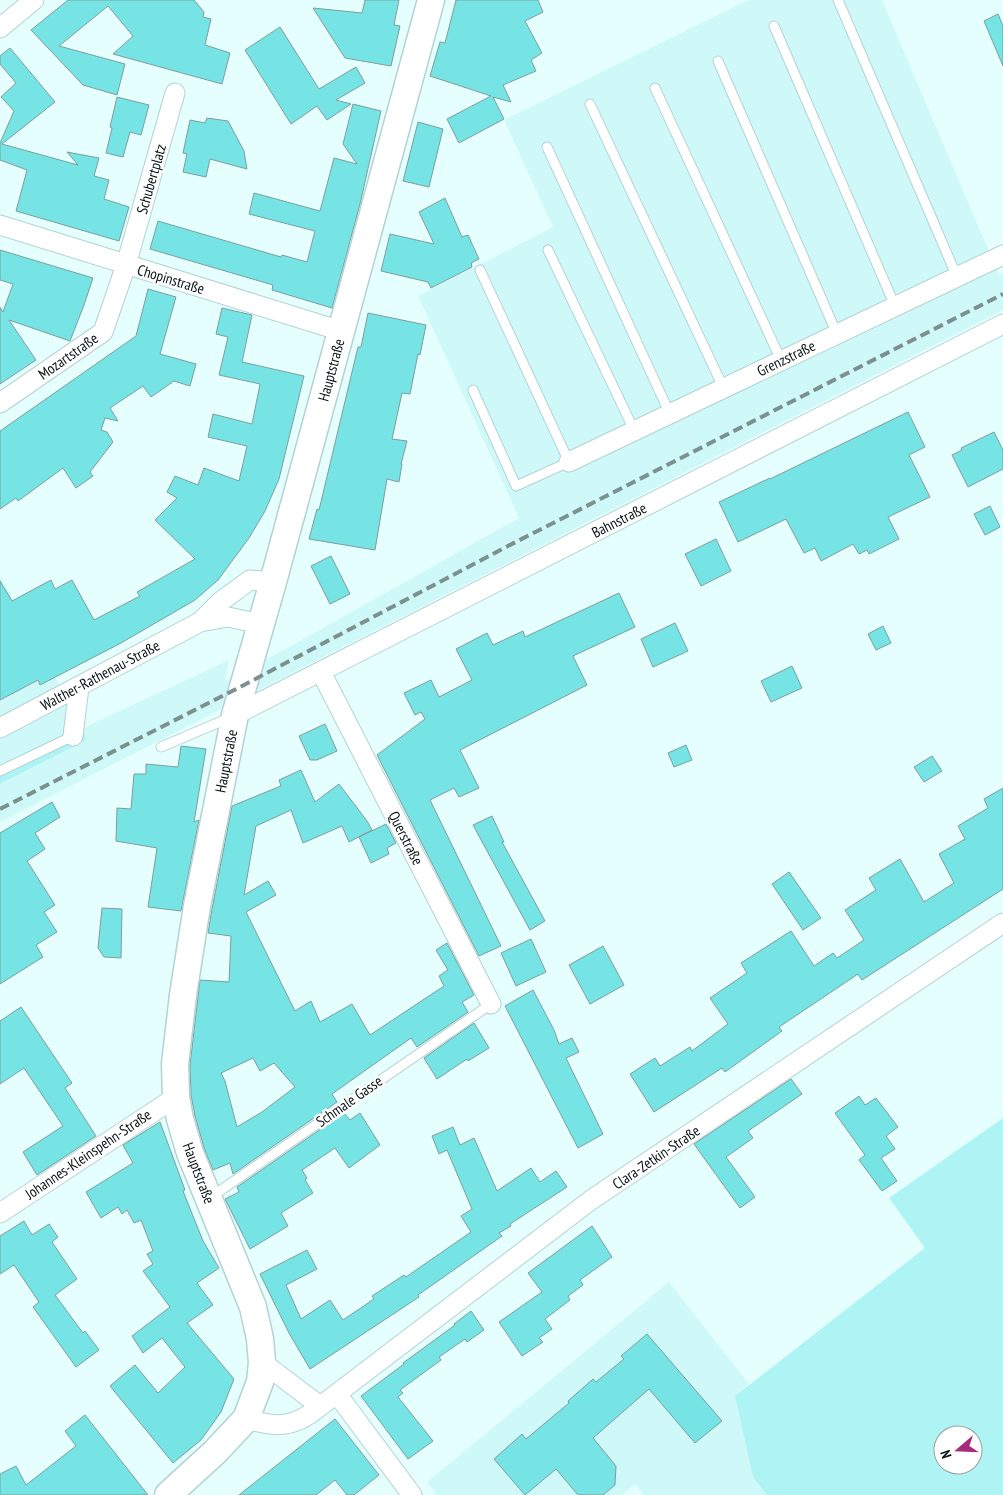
<svg xmlns="http://www.w3.org/2000/svg" width="1003" height="1495" font-family="'PT Sans Narrow',sans-serif">
	<style>
		.built { fill: #cff9f9 }
		.green { fill: #aff4f4; fill-rule: evenodd }
		.building { fill: #76e4e5; stroke: #7f9d9d; fill-rule: evenodd }
		.lines { fill: none; stroke-linecap: round; stroke-linejoin: round }
		.lane-casing { stroke: #b3d2d2; stroke-width: 11 }
		.street-casing { stroke: #b3d2d2; stroke-width: 21 }
		.secondary-casing { stroke: #b3d2d2; stroke-width: 29 }
		.lane { stroke: #fff; stroke-width: 9 }
		.street { stroke: #fff; stroke-width: 19 }
		.secondary { stroke: #fff; stroke-width: 26 }
		.rail { stroke: #7d9090; stroke-width: 4; stroke-dasharray: 10 5; stroke-linecap: butt }
		.labels { text-anchor: middle; dominant-baseline: central; stroke-width: 5; stroke-linejoin: round; paint-order: stroke }
		.street-label { font-size: 15px; fill: #061111; stroke: #fff }
	</style>
	<rect width="100%" height="100%" fill="#e5ffff"/>
	<path class="built" d="M748,0H882L999,275L1003,273V310L0,822V784L86,739L0,769V576L83,728L229,660L225,681L289,647L519,518L418,296L553,227L504,120Z
		M669,1282L749,1384L735,1396L753,1477L767,1495H644L635,1484L622,1495H437L427,1482Z"/>
	<path class="green" d="M83,729L86,740L0,784V769Z
		M1003,1118V1495H767L753,1477L735,1396L925,1248L889,1198ZM943,1435H973V1465H943Z"/>
	<path class="building" d="M68,0H194L204,12L203,17L211,19L205,45L230,53L222,84L113,54L133,36L108,6L59,46L125,64L117,95L83,85L31,30Z
		M365,0H399L394,25L400,26L391,66L345,58L313,8L362,13Z
		M456,0H538L543,12L525,21L542,53L531,60L536,71L503,85L511,102L493,97L504,119L459,143L447,119L491,96L430,76L440,42L445,43Z
		M998,14L1003,26V66L984,21Z
		M280,27L319,89L356,67L365,83L336,100L351,104L327,120L317,106L291,124L245,50Z
		M10,48L55,102L2,144L78,165L67,152L99,158L94,176L109,180L104,199L129,207L119,241L16,211L27,170L0,160V143L14,111L1,97L16,83L0,64V56Z
		M117,97L149,105L141,135L130,132L123,157L106,153L112,128L110,127Z
		M353,104L381,111L360,204L332,308L272,290L273,285L150,249L158,221L281,257L282,255L307,262L315,231L249,214L254,193L320,211L334,158L357,164L343,144Z
		M207,118L228,121L244,151L247,169L210,159L206,177L183,172L187,154L183,153L190,120L205,123Z
		M418,122L443,129L429,187L403,181Z
		M445,198L462,237L468,235L479,259L471,263L472,267L431,288L428,282L381,271L390,234L434,244L419,212Z
		M0,250L93,278L84,305L70,341L9,320L36,360L0,384V307L3,312L13,284L0,280Z
		M148,289L176,297L160,354L196,364L190,386L174,381L151,397L143,386L110,408L118,421L105,418L101,430L107,432L113,442L90,472L93,476L76,488L63,468L18,501L16,498L0,509V431L136,336Z
		M222,308L252,315L242,362L304,376L279,479L265,511L249,538L218,580L195,600L121,643L40,685L38,680L0,700V581L12,601L51,580L55,589L72,580L94,620L140,596L137,592L195,559L155,520L177,498L167,492L175,476L198,485L204,468L239,481L247,446L208,437L213,414L252,424L260,384L219,375L228,337L216,334Z
		M368,313L426,325L420,355L418,354L410,394L402,393L392,439L407,441L401,464H402L399,482L387,479L375,550L309,539L317,509L319,510L358,347H361Z
		M908,412L925,447L909,455L930,497L888,517L899,539L869,554L867,550L859,554L853,544L821,561L815,548L804,553L786,519L738,542L719,502L770,478V479Z
		M994,432L1003,450V469L968,487L952,455L962,450L961,448Z
		M990,506L1000,527L985,535L974,514Z
		M716,539L731,571L701,586L685,554Z
		M331,556L350,594L330,604L311,566Z
		M619,593L635,627L573,656L587,685L460,750L479,788L459,797L454,788L430,800L501,946L479,956L377,755L425,719L421,712L415,715L404,693L431,680L439,697L472,680L456,649L487,633L493,645L523,631L525,637Z
		M675,623L688,651L653,667L641,639Z
		M883,626L891,643L876,650L868,634Z
		M792,666L802,688L771,702L761,681Z
		M325,724L337,751L317,760H310L299,736Z
		M686,745L692,760L674,767L668,753Z
		M181,746L206,749L194,822L199,820L181,911L148,907L157,848L116,841L117,808L131,809L134,774H146V764L178,767Z
		M932,756L942,771L924,782L914,767Z
		M301,770L315,802L339,784L367,821L372,830L349,842L342,826L303,843L291,810L256,826L244,895L268,881L276,895L246,912L295,1011L311,1001L320,1022L352,1004L370,1035L444,986L439,976L448,970L436,950L447,943L474,995L462,1002L468,1012L417,1047L411,1038L332,1094L337,1102L233,1174L230,1163L213,1170L204,1148L195,1116L191,1095L190,1065L200,980L229,982L231,936L208,933L212,909L232,806L281,786L279,780ZM253,1058L260,1071L274,1063L295,1087L262,1112L237,1127L225,1081L221,1073Z
		M1003,788V889L862,980L858,974L779,1027L782,1031L725,1072L722,1068L654,1112L630,1074L655,1058L660,1066L690,1047L692,1051L728,1024L710,998L747,973L741,963L791,931L814,966L833,953L837,958L864,940L845,910L876,890L869,878L900,859L924,902L954,883L939,854L965,839L958,826L988,808L984,799Z
		M52,802L60,817L35,833L45,849L27,861L55,905L44,912L57,932L36,945L43,957L0,984V833Z
		M492,816L504,842H502L545,921L530,930L473,825Z
		M386,824L396,843L387,848L389,854L371,863L359,837Z
		M789,872L821,918L803,930L772,884Z
		M102,908L122,909L121,958L104,957L98,948Z
		M531,939L546,972L516,986L501,953Z
		M603,946L624,985L590,1004L569,965Z
		M533,990L554,1030L559,1044L572,1038L579,1052L566,1058L603,1134L578,1148L505,1006Z
		M21,1007L72,1083L65,1088L96,1136L37,1175L23,1152L63,1126L24,1068L0,1084V1021Z
		M474,1023L489,1048L468,1061L467,1059L437,1079L424,1058Z
		M791,1079L802,1094L748,1131L753,1138L726,1157L755,1197L740,1208L694,1144Z
		M859,1096L865,1105L876,1098L898,1127L886,1136L895,1149L881,1158L897,1181L882,1191L859,1160L865,1155L835,1113Z
		M344,1113L350,1120L360,1113L380,1145L349,1168L335,1148L302,1170L307,1178L305,1180L313,1193L281,1213L288,1226L250,1249L225,1199L239,1192L237,1187Z
		M160,1122L185,1190L183,1191L203,1241L219,1268L197,1283L213,1305L187,1323L234,1379L221,1412L201,1440L173,1463L110,1386L135,1365L158,1393L185,1367L162,1338L143,1353L132,1336L170,1307L143,1271L153,1264L147,1254L153,1251L141,1220L134,1223L127,1210L122,1214L118,1207L101,1218L86,1192L133,1163L123,1145Z
		M453,1127L460,1145L474,1138L497,1191L531,1168L540,1182L556,1171L567,1187L510,1224L511,1226L499,1233L502,1236L418,1295L419,1297L310,1369L289,1333L260,1274L307,1250L317,1269L286,1285L301,1319L330,1300L343,1320L374,1299L372,1296L404,1275L406,1277L471,1232L461,1216L472,1209L447,1150L439,1154L432,1136Z
		M24,1221L32,1235L49,1224L58,1237L52,1242L77,1279L55,1295L83,1333L85,1331L99,1350L76,1367L33,1307L39,1302L14,1265L0,1274V1236Z
		M592,1226L612,1257L580,1280L583,1285L568,1296L570,1300L545,1319L552,1329L539,1338L543,1342L522,1356L499,1322L542,1292L528,1273Z
		M471,1311L484,1330L467,1342L465,1339L439,1357L441,1360L400,1390L403,1393L398,1397L433,1441L408,1459L361,1396L404,1364L403,1363L455,1325L454,1324Z
		M647,1334L722,1421L695,1443L649,1389L593,1438L616,1466L615,1485L603,1495H578L556,1469L525,1495L494,1459L522,1434L526,1439L569,1403L568,1401L593,1379L596,1382L624,1359L621,1356Z
		M85,1415L148,1495H0V1474L16,1466L26,1485L76,1446L65,1431Z
		M335,1419L379,1475L354,1495H347L335,1480L316,1495H239Z"/>
	<g class="lines">
		<g class="lane-casing">
			<path id="lane" d="M838,0L957,277
				M774,26L895,306
				M718,61L837,334
				M655,88L781,360
				M590,104L724,389
				M547,147L670,414
				M548,250L634,430
				M473,390L516,486L569,462L480,270
				M161,747L229,718
				M0,771L73,736
				M211,1197L491,1004"/>
		</g>
		<g class="street-casing">
			<path id="street" d="M0,28L34,0
				M0,225L341,331
				M0,403L103,332L126,265L175,93
				M569,462L1003,255
				M200,622L228,617L261,624
				M321,672L491,1004
				M235,715L1003,324
				M0,728L200,622L220,602L250,580L273,582
				M73,736L79,687
				M0,1213L176,1097
				M262,1362L320,1406
				M337,1394L412,1495
				M246,1419C272,1426 287,1429 310,1414L591,1200L1003,923"/>
		</g>
		<g class="secondary-casing">
			<path id="secondary" d="M168,1495L215,1452L246,1419L260,1382L262,1362L260,1339L253,1307L190,1153L180,1119L176,1097L175,1064L183,995L197,906L235,715L273,582L431,0"/>
		</g>
		<use href="#lane" class="lane"/>
		<use href="#street" class="street"/>
		<use href="#secondary" class="secondary"/>
		<path class="rail" d="M0,809L244,685L508,546L1003,294"/>
	</g>
	<g class="labels">
		<g class="street-label">
			<text transform="translate(151 179) rotate(-74)">Schubertplatz</text>
			<text transform="translate(171 279) rotate(17)">Chopinstraße</text>
			<text transform="translate(68 356) rotate(-35)">Mozartstraße</text>
			<text transform="translate(786 358) rotate(-26)">Grenzstraße</text>
			<text transform="translate(331 370) rotate(-75)">Hauptstraße</text>
			<text transform="translate(619 520) rotate(-27)">Bahnstraße</text>
			<text transform="translate(100 675) rotate(-28)">Walther-Rathenau-Straße</text>
			<text transform="translate(226 761) rotate(-79)">Hauptstraße</text>
			<text transform="translate(406 838) rotate(63)">Querstraße</text>
			<text transform="translate(349 1101) rotate(-35)">Schmale Gasse</text>
			<text transform="translate(88 1154) rotate(-34)">Johannes-Kleinspehn-Straße</text>
			<text transform="translate(656 1157) rotate(-34)">Clara-Zetkin-Straße</text>
			<text transform="translate(199 1173) rotate(69)">Hauptstraße</text>
		</g>
	</g>
	<g transform="translate(958 1450) rotate(251)"><circle r="24" fill="#ffffff" stroke="#9ba0a0"/>
	<path d="M0-4L9 19L0 12L-9 19Z" fill="#a92a7a"/>
	<text y="-8" font-size="14" font-weight="bold" text-anchor="middle" fill="#061111">N</text>
	</g>
</svg>
